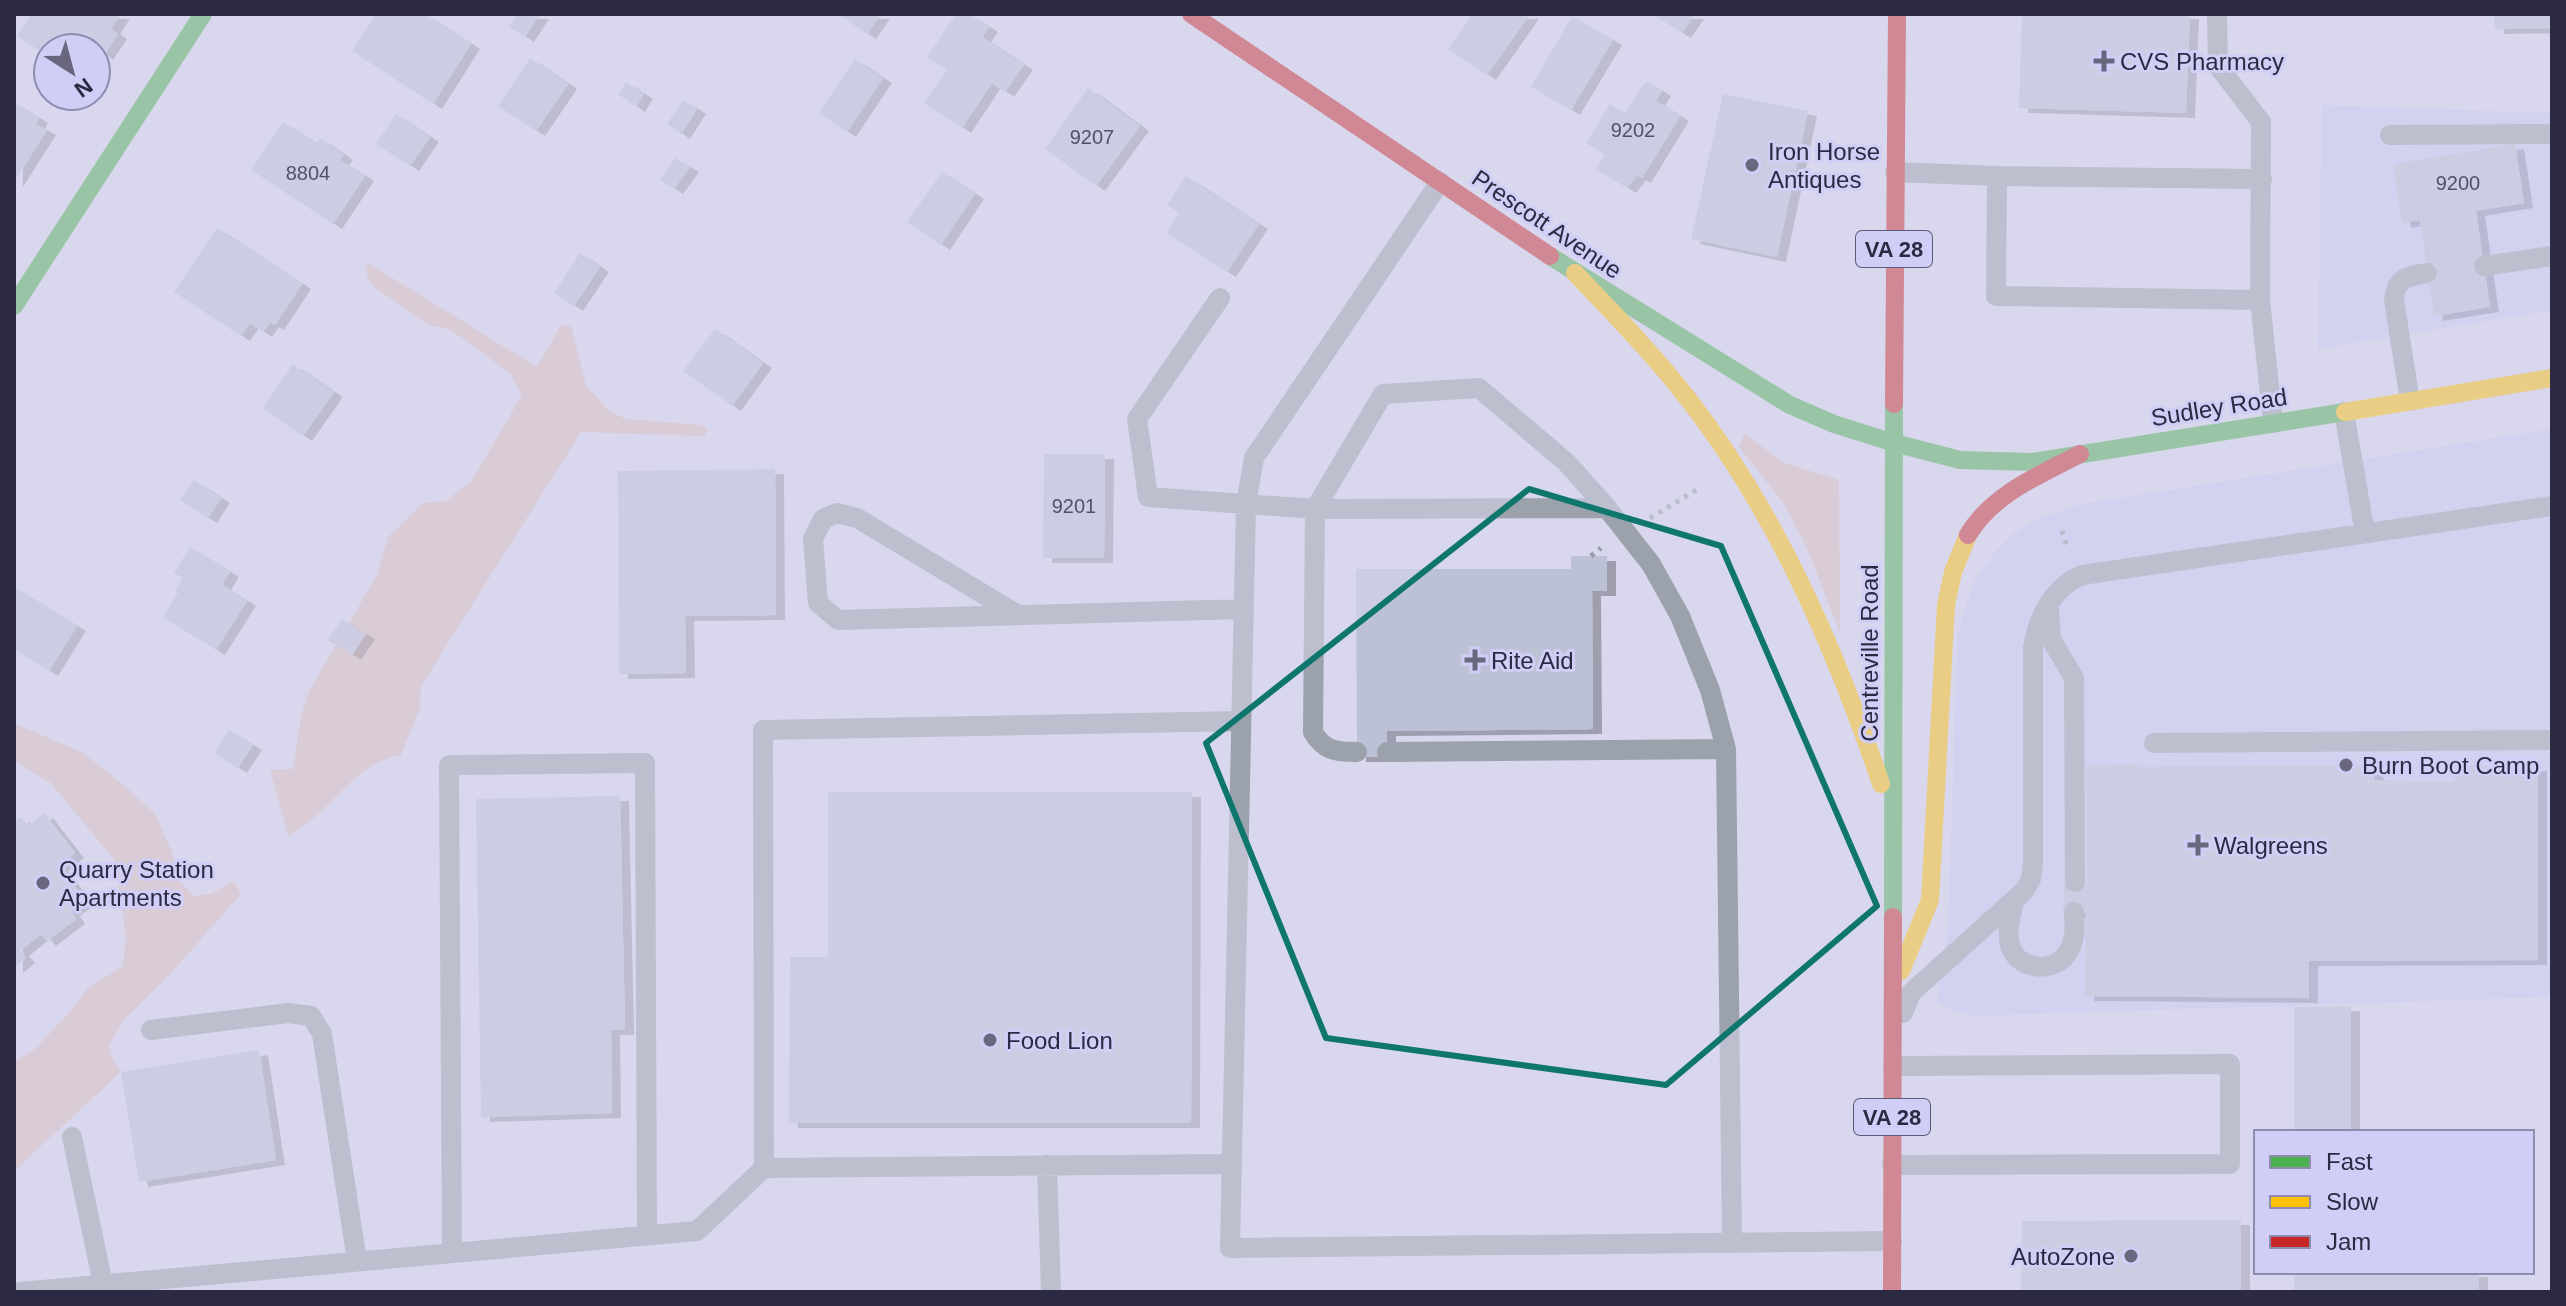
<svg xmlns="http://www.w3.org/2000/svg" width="2566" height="1306" font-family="Helvetica,sans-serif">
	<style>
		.built { fill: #cccaf4 }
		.green { fill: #dbbebb }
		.building { fill: #bdc1d6; filter: url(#shadow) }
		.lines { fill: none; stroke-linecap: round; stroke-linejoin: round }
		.path { stroke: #989da7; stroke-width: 5; stroke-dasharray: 4 6; stroke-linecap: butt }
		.lane { stroke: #9ba2ac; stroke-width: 20 }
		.fast { stroke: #4caf50; stroke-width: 18 }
		.slow { stroke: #ffc107; stroke-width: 18 }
		.jam { stroke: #c62828; stroke-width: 18 }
		.marked { fill: none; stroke: #0f766e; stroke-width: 6; stroke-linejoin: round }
		.poi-dot { fill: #68677e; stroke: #d0cef6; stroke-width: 3 }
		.labels { text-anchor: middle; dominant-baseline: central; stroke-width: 6; stroke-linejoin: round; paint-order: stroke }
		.number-label { font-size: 20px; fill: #525169 }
		.shield { fill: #d0cef6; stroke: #5d5b79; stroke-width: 2 }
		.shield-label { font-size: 22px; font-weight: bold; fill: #2c2a43 }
		.poi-label { font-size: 24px; fill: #2c2a43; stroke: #d0cef6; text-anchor: start }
		.street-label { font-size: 24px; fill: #2c2a43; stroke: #d0cef6 }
	</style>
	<defs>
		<filter id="shadow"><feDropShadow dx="9" dy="5" stdDeviation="0" flood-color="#0004"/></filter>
	</defs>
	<rect width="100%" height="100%" fill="#d8d7ed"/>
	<path class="built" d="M2322,105L2552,113V310L2318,349Z
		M2552,429V997L1970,1016L1937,1003L1948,928L1958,632L1974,582L1994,553L2012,535L2034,521L2076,505Z"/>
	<path class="green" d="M368,263L537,367L561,325L571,326L586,385L609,411L626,419L702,425L708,430L704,436L581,432L421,686L420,708L401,755C363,761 346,790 319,813C310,822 298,829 288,836L270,770L293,769L301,716L309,691L377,575L388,537L423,503L446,501L472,480L522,395L510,374L480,351L451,330L428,325L370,284L366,271Z
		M1744,434L1785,463L1839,480L1840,633L1807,548L1785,505L1739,447Z
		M14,723L83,753L125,786L155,814L171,850L179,880L193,896L211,894L233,881L241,894L163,982L125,1019L109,1045L112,1058L121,1072L14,1171V1062L35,1049L68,1014L88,988L123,966L126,937L115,861L51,783L14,761Z"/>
	<path class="building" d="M31,14H121L111,29L118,34L104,55L96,48L47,46L43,53L17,36Z
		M376,14H425L471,44L433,104L352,51Z
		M518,14H540L525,37L509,27Z
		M838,14H881L867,34Z
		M956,14H969L989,27L982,37L1024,65L1005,92L992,83L962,128L924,103L947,70L927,57Z
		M1473,14H1530L1487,75L1448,49Z
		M1652,14H1695L1682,33Z
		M2022,14H2190L2186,113L2019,108Z
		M2494,14H2552V28L2495,29Z
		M1572,16L1613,40L1571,110L1531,87Z
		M530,58L568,84L536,131L498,106Z
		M855,59L883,78L847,132L819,113Z
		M1646,81L1662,91L1656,101L1680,116L1642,178L1637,175L1627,188L1596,169L1605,155L1586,143L1610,104L1625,113Z
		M626,82L644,94L636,107L618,94Z
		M1088,88L1140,126L1096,186L1045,149Z
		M1723,94L1808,111L1777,257L1691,239Z
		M683,100L697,109L681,134L667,124Z
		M14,102L39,118L36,124L47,130L14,182Z
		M396,114L430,137L410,166L376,144Z
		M283,122L316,144L320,138L344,155L340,160L365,176L333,224L251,170Z
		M2515,144L2524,203L2476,211L2490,307L2434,316L2420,220L2402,223L2393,164Z
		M675,158L690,167L674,189L660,180Z
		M942,172L975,194L941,245L907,222Z
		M1186,176L1259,224L1227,272L1166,233L1179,213L1167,205Z
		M217,228L302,284L275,325L270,322L263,332L250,323L241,336L174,292Z
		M580,253L600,267L574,306L554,293Z
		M715,329L763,363L732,406L683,371Z
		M293,364L334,392L303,436L263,408Z
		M1044,454H1105L1104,558H1043Z
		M775,469L776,615L685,616L686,673L619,674L618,471Z
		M194,480L221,498L208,518L180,500Z
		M190,547L230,572L222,585L247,601L216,650L163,617L178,592L175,590L183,578L174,573Z
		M1571,556H1607V591H1592L1593,729L1387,731V757H1357L1356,569H1571Z
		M14,587L77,626L49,671L14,649Z
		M342,619L366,634L352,655L328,640Z
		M229,730L253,745L238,768L214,753Z
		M2137,764V767L2375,765L2374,780L2455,782V765L2538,766V960L2309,961V998L2085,996L2086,913L2063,912L2064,882H2087L2086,765Z
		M828,792H1192L1191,1123H789L790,957H828Z
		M620,796L625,1030H611L612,1113L481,1117L476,799Z
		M44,813L75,853L59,866L85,900L71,911L76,919L47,941L41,934L20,951L26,958L14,968V823L21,817L28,826Z
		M2351,1006V1132H2294V1007Z
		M259,1050L276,1160L139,1182L121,1072Z
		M2241,1220V1292H2021L2022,1221Z
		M2294,1272H2479V1292H2294Z"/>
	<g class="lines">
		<path class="path" d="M1650,518L1700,488
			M2062,531L2068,550
			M1591,556L1601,548"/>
		<path class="lane" d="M2217,14L2218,66L2261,122L2260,300L1996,296L1997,176L2262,179
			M2390,135L2552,134
			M1895,172L1997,176
			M1440,182L1254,458L1246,504L1230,1248L1892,1241
			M2484,266L2552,256
			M1220,298L1137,419L1148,497L1315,509L1313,732C1324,751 1336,752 1357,752
			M2260,300L2273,423
			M2410,401L2394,300C2396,277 2407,277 2427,273
			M2344,412L2365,533
			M1607,508L1315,509L1383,394L1479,388L1567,463L1607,508L1651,564L1680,616L1710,690L1726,749L1732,1243
			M2049,609L2051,639L2074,678L2075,882
			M1018,615L857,518L837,513L823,519L813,539L818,603L838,620L1244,609
			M2154,743L2552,740
			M1387,752L1726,749
			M2014,902C2011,915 2006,931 2010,945C2016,969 2052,974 2066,955C2076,942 2075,927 2074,912
			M1903,1013L1911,993L2024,891L2031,879L2033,863V647C2038,617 2053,587 2082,575L2552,506
			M151,1030L288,1013L311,1016L322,1034L357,1261
			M72,1137L103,1284
			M1232,1164L764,1168L763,730L1241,721
			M1047,1165L1051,1292
			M1892,1165L2230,1164V1064L1893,1066
			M452,1253L449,765L645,763L647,1235
			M20,1292L697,1231L764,1168"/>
		<path class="fast" d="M1550,256L1790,405L1834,424L1894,443
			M14,306L203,14
			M1894,443L1960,460L2033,462L2345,412
			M1893,917L1894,404"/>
		<path class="slow" d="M1575,273C1614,314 1654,355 1689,400C1777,514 1835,648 1881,784
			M2345,412L2552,378
			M1901,971L1930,900L1946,605L1953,572L1968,535"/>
		<path class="jam" d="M1191,14L1550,256
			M1894,404L1897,14
			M1968,535C1992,494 2040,475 2080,454
			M1892,1292L1893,917"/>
	</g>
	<path d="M0 0H2566V1306H0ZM1529,489L1721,546L1877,906L1666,1085L1326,1038L1206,743Z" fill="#d8d7ed" fill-opacity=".55" fill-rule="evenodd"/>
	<path class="marked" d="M1529,489L1721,546L1877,906L1666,1085L1326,1038L1206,743Z"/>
	<g class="poi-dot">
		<path d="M2100 49h8v8h8v8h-8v8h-8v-8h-8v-8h8z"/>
		<circle cx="1752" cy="165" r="8"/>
		<path d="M1471 648h8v8h8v8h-8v8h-8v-8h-8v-8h8z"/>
		<circle cx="2346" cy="765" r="8"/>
		<path d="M2194 833h8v8h8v8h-8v8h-8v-8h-8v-8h8z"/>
		<circle cx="43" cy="883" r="8"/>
		<circle cx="990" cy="1040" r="8"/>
		<circle cx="2131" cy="1256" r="8"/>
	</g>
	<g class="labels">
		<g class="number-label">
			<text x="1633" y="130">9202</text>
			<text x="1092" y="137">9207</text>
			<text x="308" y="173">8804</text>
			<text x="2458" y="183">9200</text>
			<text x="1074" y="506">9201</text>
		</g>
		<g class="shield">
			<rect x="1856" y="231" width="76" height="36" rx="6"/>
			<rect x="1854" y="1099" width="76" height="36" rx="6"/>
		</g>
		<g class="shield-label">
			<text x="1894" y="249">VA 28</text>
			<text x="1892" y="1117">VA 28</text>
		</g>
		<g class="poi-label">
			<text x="2120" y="61">CVS Pharmacy</text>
			<text x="1768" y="151">Iron Horse<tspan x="1768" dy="28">Antiques</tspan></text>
			<text x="1491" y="660">Rite Aid</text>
			<text x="2362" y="765">Burn Boot Camp</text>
			<text x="2214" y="845">Walgreens</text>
			<text x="59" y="869">Quarry Station<tspan x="59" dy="28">Apartments</tspan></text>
			<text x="1006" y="1040">Food Lion</text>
			<text x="2115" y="1256" text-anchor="end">AutoZone</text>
		</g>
		<g class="street-label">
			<text transform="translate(1547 224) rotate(34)">Prescott Avenue</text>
			<text transform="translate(2219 407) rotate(-9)">Sudley Road</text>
			<text transform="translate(1869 653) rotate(-90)">Centreville Road</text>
		</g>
	</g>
	<rect width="2566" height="1306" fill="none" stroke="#2c2a43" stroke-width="32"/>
	<rect x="2254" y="1130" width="280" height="144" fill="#d0cef6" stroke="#8e8cae" stroke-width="2"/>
	<rect x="2270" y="1156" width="40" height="12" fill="#4caf50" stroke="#8e8cae" stroke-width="2"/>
	<text x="2326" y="1170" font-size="24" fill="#2c2a43">Fast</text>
	<rect x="2270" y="1196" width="40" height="12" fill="#ffc107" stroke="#8e8cae" stroke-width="2"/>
	<text x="2326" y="1210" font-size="24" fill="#2c2a43">Slow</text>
	<rect x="2270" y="1236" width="40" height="12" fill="#c62828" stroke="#8e8cae" stroke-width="2"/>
	<text x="2326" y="1250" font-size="24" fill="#2c2a43">Jam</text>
	<g transform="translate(72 72) rotate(144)"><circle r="38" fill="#d0cef6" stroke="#8e8cae" stroke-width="2"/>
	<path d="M0-6L14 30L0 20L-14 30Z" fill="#68677e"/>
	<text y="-12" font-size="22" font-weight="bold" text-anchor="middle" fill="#2c2a43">N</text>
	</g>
</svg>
